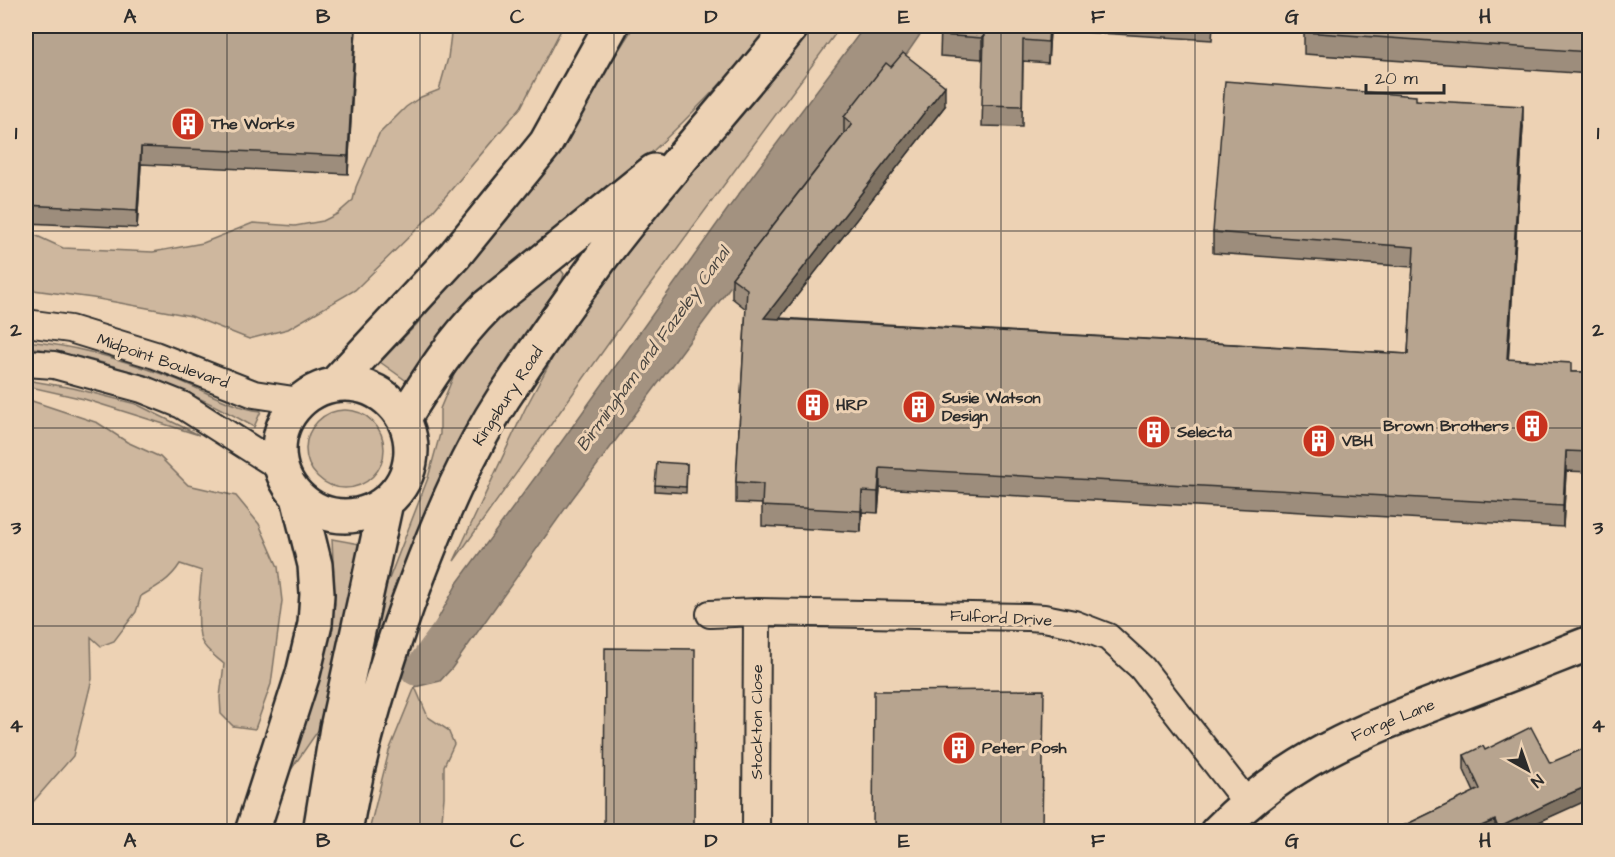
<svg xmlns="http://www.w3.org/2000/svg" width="1615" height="857" font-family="'Architects Daughter',sans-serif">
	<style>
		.green { fill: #ceb79e; stroke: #7c7164; stroke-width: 1.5 }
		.water { fill: #a39280; stroke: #73695e; stroke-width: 1.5 }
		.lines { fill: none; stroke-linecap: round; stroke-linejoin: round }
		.canal { stroke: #a39280; stroke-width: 27 }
		.street-casing { stroke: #2b2b2b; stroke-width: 30 }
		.secondary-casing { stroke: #2b2b2b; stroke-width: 38 }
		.highway-casing { stroke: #2b2b2b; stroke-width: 38 }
		.street { stroke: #edd2b4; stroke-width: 26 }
		.secondary { stroke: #edd2b4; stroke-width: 33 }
		.highway { stroke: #edd2b4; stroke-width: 33 }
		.wall { fill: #9d8d7b; stroke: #2b2b2b; stroke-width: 1.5 }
		.shaded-wall { fill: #807364; stroke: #2b2b2b; stroke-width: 1.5 }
		.building { fill: #b7a48f; stroke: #2b2b2b; stroke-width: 1.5 }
		.grid { fill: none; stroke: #2b2b2b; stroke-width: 1.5; stroke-opacity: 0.55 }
		.labels { text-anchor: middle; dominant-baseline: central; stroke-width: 6; stroke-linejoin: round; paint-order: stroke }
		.poi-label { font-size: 16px; font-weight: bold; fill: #2b2b2b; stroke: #edd2b4; text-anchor: start }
		.street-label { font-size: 16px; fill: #2b2b2b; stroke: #edd2b4 }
		.water-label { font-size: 18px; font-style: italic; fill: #494540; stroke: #edd2b4 }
		.neatline { fill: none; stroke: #2b2b2b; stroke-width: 2 }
		.grid-label { font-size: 20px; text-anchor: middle; font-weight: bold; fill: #2b2b2b }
	</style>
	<rect width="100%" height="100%" fill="#edd2b4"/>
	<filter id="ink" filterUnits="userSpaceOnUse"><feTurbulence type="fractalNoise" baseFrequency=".0167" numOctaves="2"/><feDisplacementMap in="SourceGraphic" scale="12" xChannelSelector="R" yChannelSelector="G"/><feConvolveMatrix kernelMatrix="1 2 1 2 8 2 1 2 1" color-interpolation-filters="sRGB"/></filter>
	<g filter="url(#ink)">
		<path class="green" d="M452,26H563L521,107L423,223L355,290L288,329L249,339L191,316L93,298L26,289V231L63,248L153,252L203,243L253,223L295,226L323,221L337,214L353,200L356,187L379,134L406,107L421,97L439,90L448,58Z
			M634,26H772C711,99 643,163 571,225C535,255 493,279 459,312C438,332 423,357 408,382L380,362L416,325L507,220L566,139L587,100Z
			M810,26H841L645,292L454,561L525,409L574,318L620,256Z
			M554,269L561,270L564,274L562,281L512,351L479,405L424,518L391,599L376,650L363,683L384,584L389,579L428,478L440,434V409L456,370L485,325Z
			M26,341C74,345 124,360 170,377C201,388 228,407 261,411L254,427C198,394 143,372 80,357C62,353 44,349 26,347Z
			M26,380L73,388L136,404L199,435L84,399L26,386Z
			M26,399L98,423L127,442L160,457L188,485L236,496L259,524L278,567L282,601L271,684L255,729L233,726L221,714L220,697L224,664C216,657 205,650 201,640C196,624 200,588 202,571L180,564C170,580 157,587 141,596L136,612L114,641L101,646L91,637L92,679L73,756L26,810Z
			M306 449a39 39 0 1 1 78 0a39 39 0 1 1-78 0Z
			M332,539L360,544L324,722L277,790L335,604Z
			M415,687L428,717L448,730L454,744L444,766V797L441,831H369L389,751Z"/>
		<path class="water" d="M865,26H926L886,84L730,287L572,499L452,668L440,681L415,687L433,628L458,582L562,441L727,210Z"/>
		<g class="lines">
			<path class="canal" d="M415,672L446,630"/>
			<g class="street-casing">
				<path id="street" d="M26,323L70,329L155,355L254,394L300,401
					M26,363L54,365L142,389L182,405L281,468
					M710,614L757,612L1028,617L1044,618L1074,624L1108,637L1142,668L1247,803
					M756,832L757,612"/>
			</g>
			<g class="secondary-casing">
				<path id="secondary" d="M1217,832C1288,759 1361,731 1453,696C1499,679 1544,661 1590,643"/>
			</g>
			<g class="highway-casing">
				<path id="highway" d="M279 450a66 66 0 1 1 132 0a66 66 0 1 1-132 0Z
					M335,384L455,255L546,143L611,26
					M404,418C429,378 453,340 487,306L654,171
					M252,832L303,674L315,624L317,594L315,565L298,497
					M320,832L337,728L386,502
					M345,832C359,745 386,661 417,579C441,516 467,454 504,397C535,350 568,303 601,258C661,178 730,104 792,26"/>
			</g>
			<use href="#street" class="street"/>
			<use href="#secondary" class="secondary"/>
			<use href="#highway" class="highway"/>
		</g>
		<path class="wall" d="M26,26H356L348,174L141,164L137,228L26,223Z
			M941,26H1213L1212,40L1050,30L1048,63L1023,61L1022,127L982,126L984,56L982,59L940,56Z
			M1590,26V74L1304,54V32Z
			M1416,100L1523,126L1508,360L1571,372H1590V472L1566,471L1563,527L880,488L878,513L862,512L861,532L762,526V504L736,503V482L746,309L732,298V278L844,134V117L945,106L779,318L1408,354L1413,267L1213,253V232Z
			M687,464L686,493L655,491V485Z
			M1485,750L1564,810L1519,831H1393L1474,792L1464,770V755Z"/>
		<path class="shaded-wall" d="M355,26H356L348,174V156Z
			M1049,26H1050V30L1048,63Z
			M984,35V56L982,59V38Z
			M945,86V106L764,338V318Z
			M1523,106V126L1507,380V359Z
			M141,147V164L137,228V211Z
			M1566,451V471L1563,527V506Z
			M880,468V488L878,513V492Z
			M862,491V512L861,532V511Z
			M1590,785V799L1519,831H1498V828L1564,796Z
			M1495,820V831H1470Z"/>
		<path class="building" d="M26,26H355L348,156L141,147L137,211L26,205Z
			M941,26H1049L1048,42L1023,40L1022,106L982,105L984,35L982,38L940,35Z
			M1304,26H1590V52L1304,32Z
			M903,53L945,86L764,318L1408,354L1414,247L1213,232L1225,81L1416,96V100L1523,106L1507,359L1571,363V372H1590V452L1566,451L1563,506L880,468L878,492L862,491L861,511L762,506L763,484L736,482L747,289L732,278L852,124L844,117L886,63L891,67Z
			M657,462L687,464L686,487L655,485Z
			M605,648L695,649L694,831H604Z
			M1044,690L1042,831H873L874,691Z
			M1531,727L1550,763L1590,746V785L1564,796L1498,828L1495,820L1470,831H1393L1480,789L1464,755L1483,746L1485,750Z"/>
	</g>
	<path class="grid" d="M227,26V832M420,26V832M614,26V832M808,26V832M1001,26V832M1195,26V832M1388,26V832M26,231H1590M26,428H1590M26,626H1590"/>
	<defs>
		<g id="building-disc" transform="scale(1.725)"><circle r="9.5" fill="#c8321e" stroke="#edd2b4"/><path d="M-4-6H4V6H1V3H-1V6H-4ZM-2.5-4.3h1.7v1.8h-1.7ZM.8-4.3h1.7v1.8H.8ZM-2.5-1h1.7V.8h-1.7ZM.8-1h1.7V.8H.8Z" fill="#fff"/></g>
	</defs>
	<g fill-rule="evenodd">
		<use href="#building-disc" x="188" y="124"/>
		<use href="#building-disc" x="813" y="405"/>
		<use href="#building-disc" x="919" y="407"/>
		<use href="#building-disc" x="1532" y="426"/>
		<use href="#building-disc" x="1154" y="432"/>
		<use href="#building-disc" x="1319" y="441"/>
		<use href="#building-disc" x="959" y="748"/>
	</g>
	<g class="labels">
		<g class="poi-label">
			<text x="211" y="124">The Works</text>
			<text x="942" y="398">Susie Watson<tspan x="942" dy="18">Design</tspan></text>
			<text x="836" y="405">HRP</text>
			<text x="1509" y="426" text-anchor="end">Brown Brothers</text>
			<text x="1177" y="432">Selecta</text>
			<text x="1342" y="441">VBH</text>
			<text x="982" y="748">Peter Posh</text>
		</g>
		<g class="street-label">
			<text transform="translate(163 361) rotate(19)">Midpoint Boulevard</text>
			<text transform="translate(508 396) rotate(-57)">Kingsbury Road</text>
			<text transform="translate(1001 618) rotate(3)">Fulford Drive</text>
			<text transform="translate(1393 720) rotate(-22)">Forge Lane</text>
			<text transform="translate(757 722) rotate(-90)">Stockton Close</text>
		</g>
		<g class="water-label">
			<text transform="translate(653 349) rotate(-54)">Birmingham and Fazeley Canal</text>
		</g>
	</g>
	<rect width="1615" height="857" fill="none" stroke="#edd2b4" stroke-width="66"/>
	<g transform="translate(1528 770) rotate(140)" stroke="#edd2b4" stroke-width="4.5" paint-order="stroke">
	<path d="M0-4.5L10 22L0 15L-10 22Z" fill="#2b2b2b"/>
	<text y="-9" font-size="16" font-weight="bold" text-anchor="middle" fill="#2b2b2b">N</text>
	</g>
	<path d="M1366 84v9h78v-9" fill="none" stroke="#2b2b2b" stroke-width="3"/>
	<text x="1375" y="84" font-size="18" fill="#2b2b2b" stroke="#edd2b4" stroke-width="4.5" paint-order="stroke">20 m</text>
	<rect x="33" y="33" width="1549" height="791" class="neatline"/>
	<g class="grid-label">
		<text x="130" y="23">A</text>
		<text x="323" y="23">B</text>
		<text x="517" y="23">C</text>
		<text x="711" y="23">D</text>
		<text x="904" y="23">E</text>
		<text x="1098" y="23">F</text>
		<text x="1292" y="23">G</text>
		<text x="1485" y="23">H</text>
		<text x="16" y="139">1</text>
		<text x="1598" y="139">1</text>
		<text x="16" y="336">2</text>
		<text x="1598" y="336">2</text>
		<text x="16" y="534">3</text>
		<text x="1598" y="534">3</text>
		<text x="16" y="732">4</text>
		<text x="1598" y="732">4</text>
		<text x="130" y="847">A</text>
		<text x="323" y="847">B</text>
		<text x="517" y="847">C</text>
		<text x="711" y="847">D</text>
		<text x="904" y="847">E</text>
		<text x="1098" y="847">F</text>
		<text x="1292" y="847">G</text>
		<text x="1485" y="847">H</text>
	</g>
</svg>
